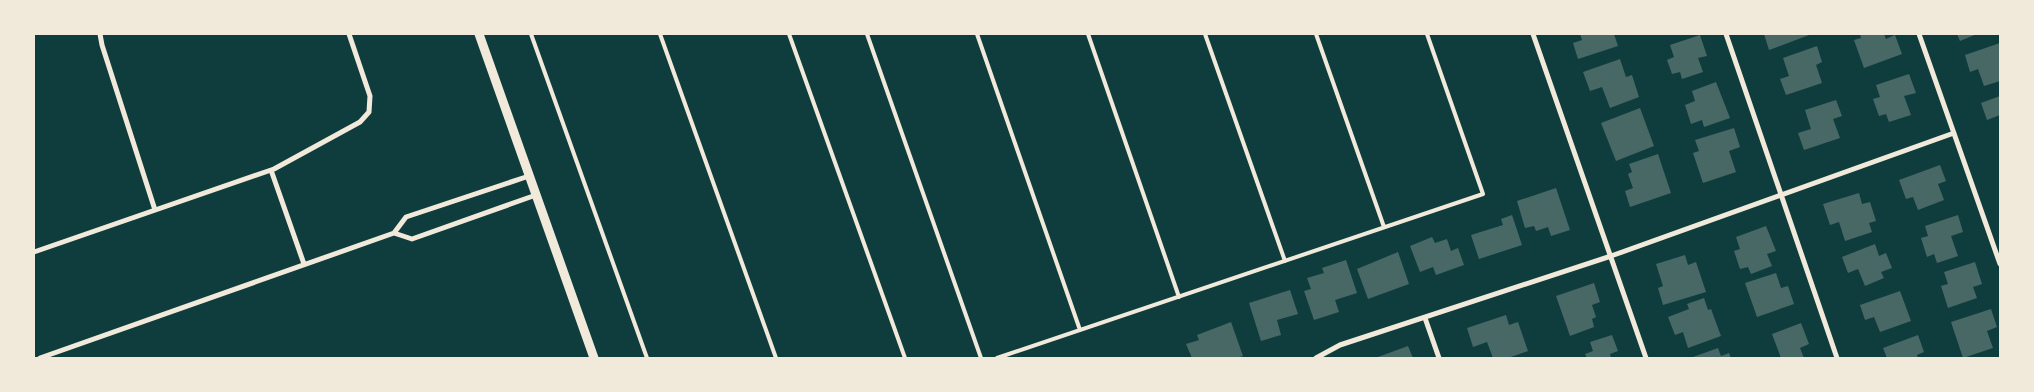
<svg xmlns="http://www.w3.org/2000/svg" width="2034" height="392" font-family="Rubik,sans-serif">
	<style>
		.building { fill: #486865 }
		.lines { fill: none; stroke-linecap: round; stroke-linejoin: round }
		.service { stroke: #f1e9da; stroke-width: 4 }
		.minor { stroke: #f1e9da; stroke-width: 5 }
		.tertiary { stroke: #f1e9da; stroke-width: 9 }
	</style>
	<rect width="100%" height="100%" fill="#0f3d3e"/>
	<path class="building" d="M1580,34H1614L1618,46L1578,59L1573,43L1582,40Z
		M1764,34H1809V35L1769,50Z
		M1860,34H1884L1886,39L1895,35L1902,54L1864,68L1854,40L1861,38Z
		M1957,34H1977L1960,41Z
		M1700,35L1707,56L1698,58L1703,72L1682,79L1680,72L1672,74L1667,60L1674,57L1670,45Z
		M2000,43V81L1984,86L1978,69L1970,72L1965,55Z
		M1817,46L1822,62L1816,65L1822,83L1786,95L1780,79L1789,76L1783,58Z
		M1620,59L1626,77L1632,75L1639,97L1610,108L1602,87L1590,91L1583,72Z
		M1909,74L1916,93L1904,96L1911,115L1889,122L1886,114L1879,116L1873,99L1880,97L1876,85Z
		M1716,82L1730,118L1704,127L1702,120L1691,124L1685,105L1695,101L1692,91Z
		M2000,96V115L1987,120L1981,103Z
		M1836,100L1842,116L1833,119L1840,138L1804,150L1798,133L1811,129L1805,110Z
		M1640,108L1654,146L1616,161L1601,123Z
		M1734,128L1740,147L1729,151L1736,172L1703,183L1693,153L1699,151L1695,140Z
		M1658,154L1671,193L1630,207L1625,191L1633,188L1628,174L1632,172L1629,164Z
		M1940,165L1946,181L1938,184L1944,200L1918,210L1913,197L1906,199L1899,180Z
		M1556,188L1570,230L1551,236L1548,227L1536,231L1534,226L1525,228L1517,201Z
		M1859,193L1862,204L1870,202L1876,221L1869,223L1872,232L1845,241L1839,222L1830,225L1823,204Z
		M1512,215L1522,245L1479,259L1471,235L1503,225L1501,219Z
		M1958,215L1963,232L1951,236L1958,256L1937,263L1934,254L1927,257L1921,238L1928,236L1925,226Z
		M1766,226L1776,251L1767,254L1772,266L1751,274L1748,267L1740,269L1734,251L1740,249L1736,237Z
		M1432,237L1435,243L1447,239L1451,251L1458,248L1464,265L1436,275L1433,267L1420,272L1410,246Z
		M1875,244L1879,256L1886,253L1892,268L1881,272L1884,278L1865,286L1858,269L1848,273L1842,257Z
		M1398,252L1409,284L1368,299L1357,269Z
		M1685,255L1688,265L1696,262L1706,292L1663,305L1658,288L1663,286L1656,264Z
		M1346,260L1357,293L1335,300L1339,312L1314,320L1304,291L1311,289L1307,278L1324,273L1322,268Z
		M1975,262L1982,284L1973,287L1977,298L1948,308L1941,286L1948,284L1944,272Z
		M1776,273L1781,288L1788,286L1794,304L1757,317L1745,283Z
		M1594,283L1600,302L1592,305L1596,317L1592,319L1594,327L1570,336L1556,296Z
		M1290,290L1298,314L1277,320L1281,335L1261,341L1249,303Z
		M1900,291L1911,321L1880,332L1874,317L1865,320L1860,305Z
		M1704,298L1708,310L1711,309L1721,336L1688,348L1683,332L1675,335L1668,317L1689,309L1687,304Z
		M1991,309L1997,327L1987,331L1993,348L1963,358L1951,322Z
		M1506,315L1509,325L1518,322L1528,351L1508,358H1493L1487,342L1473,347L1467,328Z
		M1231,322L1243,356L1237,358H1192L1186,344L1199,340L1197,335Z
		M1801,323L1809,344L1800,348L1804,358H1781L1772,334Z
		M1612,335L1618,351L1610,354L1611,358H1587L1585,354L1593,351L1590,342Z
		M1918,335L1924,352L1917,355L1918,358H1887L1883,348Z
		M1408,346L1413,358H1375Z
		M1718,348L1721,356L1729,353L1731,358H1694L1693,357Z"/>
	<g class="lines">
		<path class="service" d="M531,34L647,358
			M660,34L776,358
			M789,34L905,358
			M867,34L981,358
			M977,34L1080,330
			M1088,34L1179,297
			M1205,34L1285,261
			M1316,34L1384,227
			M997,358L1483,194L1427,34"/>
		<path class="minor" d="M100,34L102,45L155,210
			M1533,34L1646,358
			M1726,34L1837,358
			M1919,34L2000,264
			M271,170L304,264
			M394,233L412,239L536,195
			M34,252L274,169L360,122L369,112L370,96L349,34
			M1425,318L1439,358
			M40,358L394,233L406,217L529,176
			M1316,358L1340,345L1611,256L1954,133"/>
		<path class="tertiary" d="M479,34L594,358"/>
	</g>
	<rect width="2034" height="392" fill="none" stroke="#f1e9da" stroke-width="70"/>
</svg>
